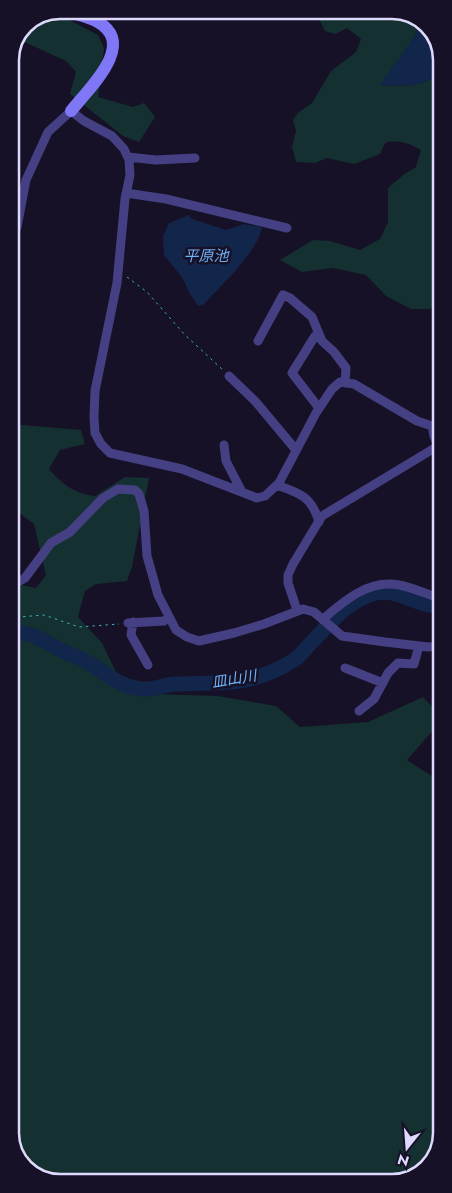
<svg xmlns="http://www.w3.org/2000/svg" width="452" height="1193" font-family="Jost,'Noto Sans JP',sans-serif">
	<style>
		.green { fill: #153031 }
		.water { fill: #12254a }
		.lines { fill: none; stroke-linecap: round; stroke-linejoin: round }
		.river { stroke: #12254a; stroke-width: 15 }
		.path { stroke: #38b2b0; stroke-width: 1; stroke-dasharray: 2.5 4; stroke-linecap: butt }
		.street { stroke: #454083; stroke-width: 9 }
		.secondary { stroke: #8077f6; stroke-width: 12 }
		.labels { text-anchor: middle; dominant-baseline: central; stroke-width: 5; stroke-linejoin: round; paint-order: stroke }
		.water-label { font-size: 15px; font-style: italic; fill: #6fb1f6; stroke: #161127 }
		.rim { fill: none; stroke: #dfdafd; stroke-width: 2.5 }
	</style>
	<rect width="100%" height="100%" fill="#161127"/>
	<path class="green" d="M321,10H395L400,14L402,13L420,20L415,36L381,85C402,85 425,89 440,71L441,300L430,309H411L386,296L366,275L333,268L302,272L280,260L313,240L330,241L360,250L380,239L388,222V188L403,175L416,167L421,150C411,144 397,139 385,143L380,154L354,164L327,158L315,163L296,162L292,147L296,131L293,120L298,113L312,103L331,71L356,52L361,39L347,28L335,34L325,31L317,15Z
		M54,12L98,35L104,48L98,97L133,107L144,103L155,117L139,142L123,136L70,94L76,72L66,61L18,39L25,25Z
		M11,424L81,430L85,444L60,450L49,469C63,485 74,493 95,496L125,477L149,478L132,567L127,581L96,584L85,591L78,617L102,643L126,693L217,696L276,706L300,727L368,722L423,697L441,716V721L407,760L441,782L442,1133L431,1164L405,1181L57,1183L29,1172L12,1146L11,583L36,588L46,575L34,524L18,512L11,509Z"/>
	<path class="water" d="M420,20L425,22L440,47V71C425,89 402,85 380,85L415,36Z
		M189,215L192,219L226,230L244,224L262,227C259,250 220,287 204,304L198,306L190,294L182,277L164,255L163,236L169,223Z"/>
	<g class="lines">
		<path class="river" d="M11,633C34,631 43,642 63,651C70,655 78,656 84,660C105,672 121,690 148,689C157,688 166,685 174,684C221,682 252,687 294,660C300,656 304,651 308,646C327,627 347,600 376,593C397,588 417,607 441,606"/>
		<path class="path" d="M127,277L147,292L185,335L223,370
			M11,613L19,617L44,615L79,627L119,624"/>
		<path class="street" d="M128,157L156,160L195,158
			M126,193L166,199L287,228
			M10,243L12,241L17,227L26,180L48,132L71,111L84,121L112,136L124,149L129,160L130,175L125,199L117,283L95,391L94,417L95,433L101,444L110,453L182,469L257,498L265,496L279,483L316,413L332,389L340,382L354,384L417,421L432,426L441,423
			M319,334L315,336L292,373L319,408
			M258,341L283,295L290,298L312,317L322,341L334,352L346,368L345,383
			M229,376L255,401L296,450
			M432,426L434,436L440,449
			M224,445L226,461L242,492
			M277,485C300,493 312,497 319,522
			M11,579L20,581L25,578L51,543L70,532L103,498L118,489L135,490L139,494L144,511L147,556L158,595L176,630L187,637L199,641L234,633L264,624L303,609L314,612L342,636L385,642L428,647L441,646
			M297,610L288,583V575L293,564L322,516L438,446
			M323,619C344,601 369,579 399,585C411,587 424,593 436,597L441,596
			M133,622L131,635L148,665
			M128,623L164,621L169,617
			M345,668L383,683
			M359,711L374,699L388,673L398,663L414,664L419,646"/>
		<path class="secondary" d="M62,10C73,14 88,16 98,22C138,45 87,90 71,111"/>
	</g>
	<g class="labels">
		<g class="water-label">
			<text x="206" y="256">平原池</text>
			<text transform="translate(234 679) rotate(-9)">皿山川</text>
		</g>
	</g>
	<path d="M0 0H452V1193H0ZM60 19H392A41 41 0 0 1 433 60V1133A41 41 0 0 1 392 1174H60A41 41 0 0 1 19 1133V60A41 41 0 0 1 60 19Z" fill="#161127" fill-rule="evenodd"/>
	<path class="rim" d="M60 19H392A41 41 0 0 1 433 60V1133A41 41 0 0 1 392 1174H60A41 41 0 0 1 19 1133V60A41 41 0 0 1 60 19Z"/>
	<g transform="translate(407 1148) rotate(197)" stroke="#161127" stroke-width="4" paint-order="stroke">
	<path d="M0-4L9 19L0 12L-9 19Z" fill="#dfdafd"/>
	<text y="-8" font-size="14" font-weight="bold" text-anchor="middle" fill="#dfdafd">N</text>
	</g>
</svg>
